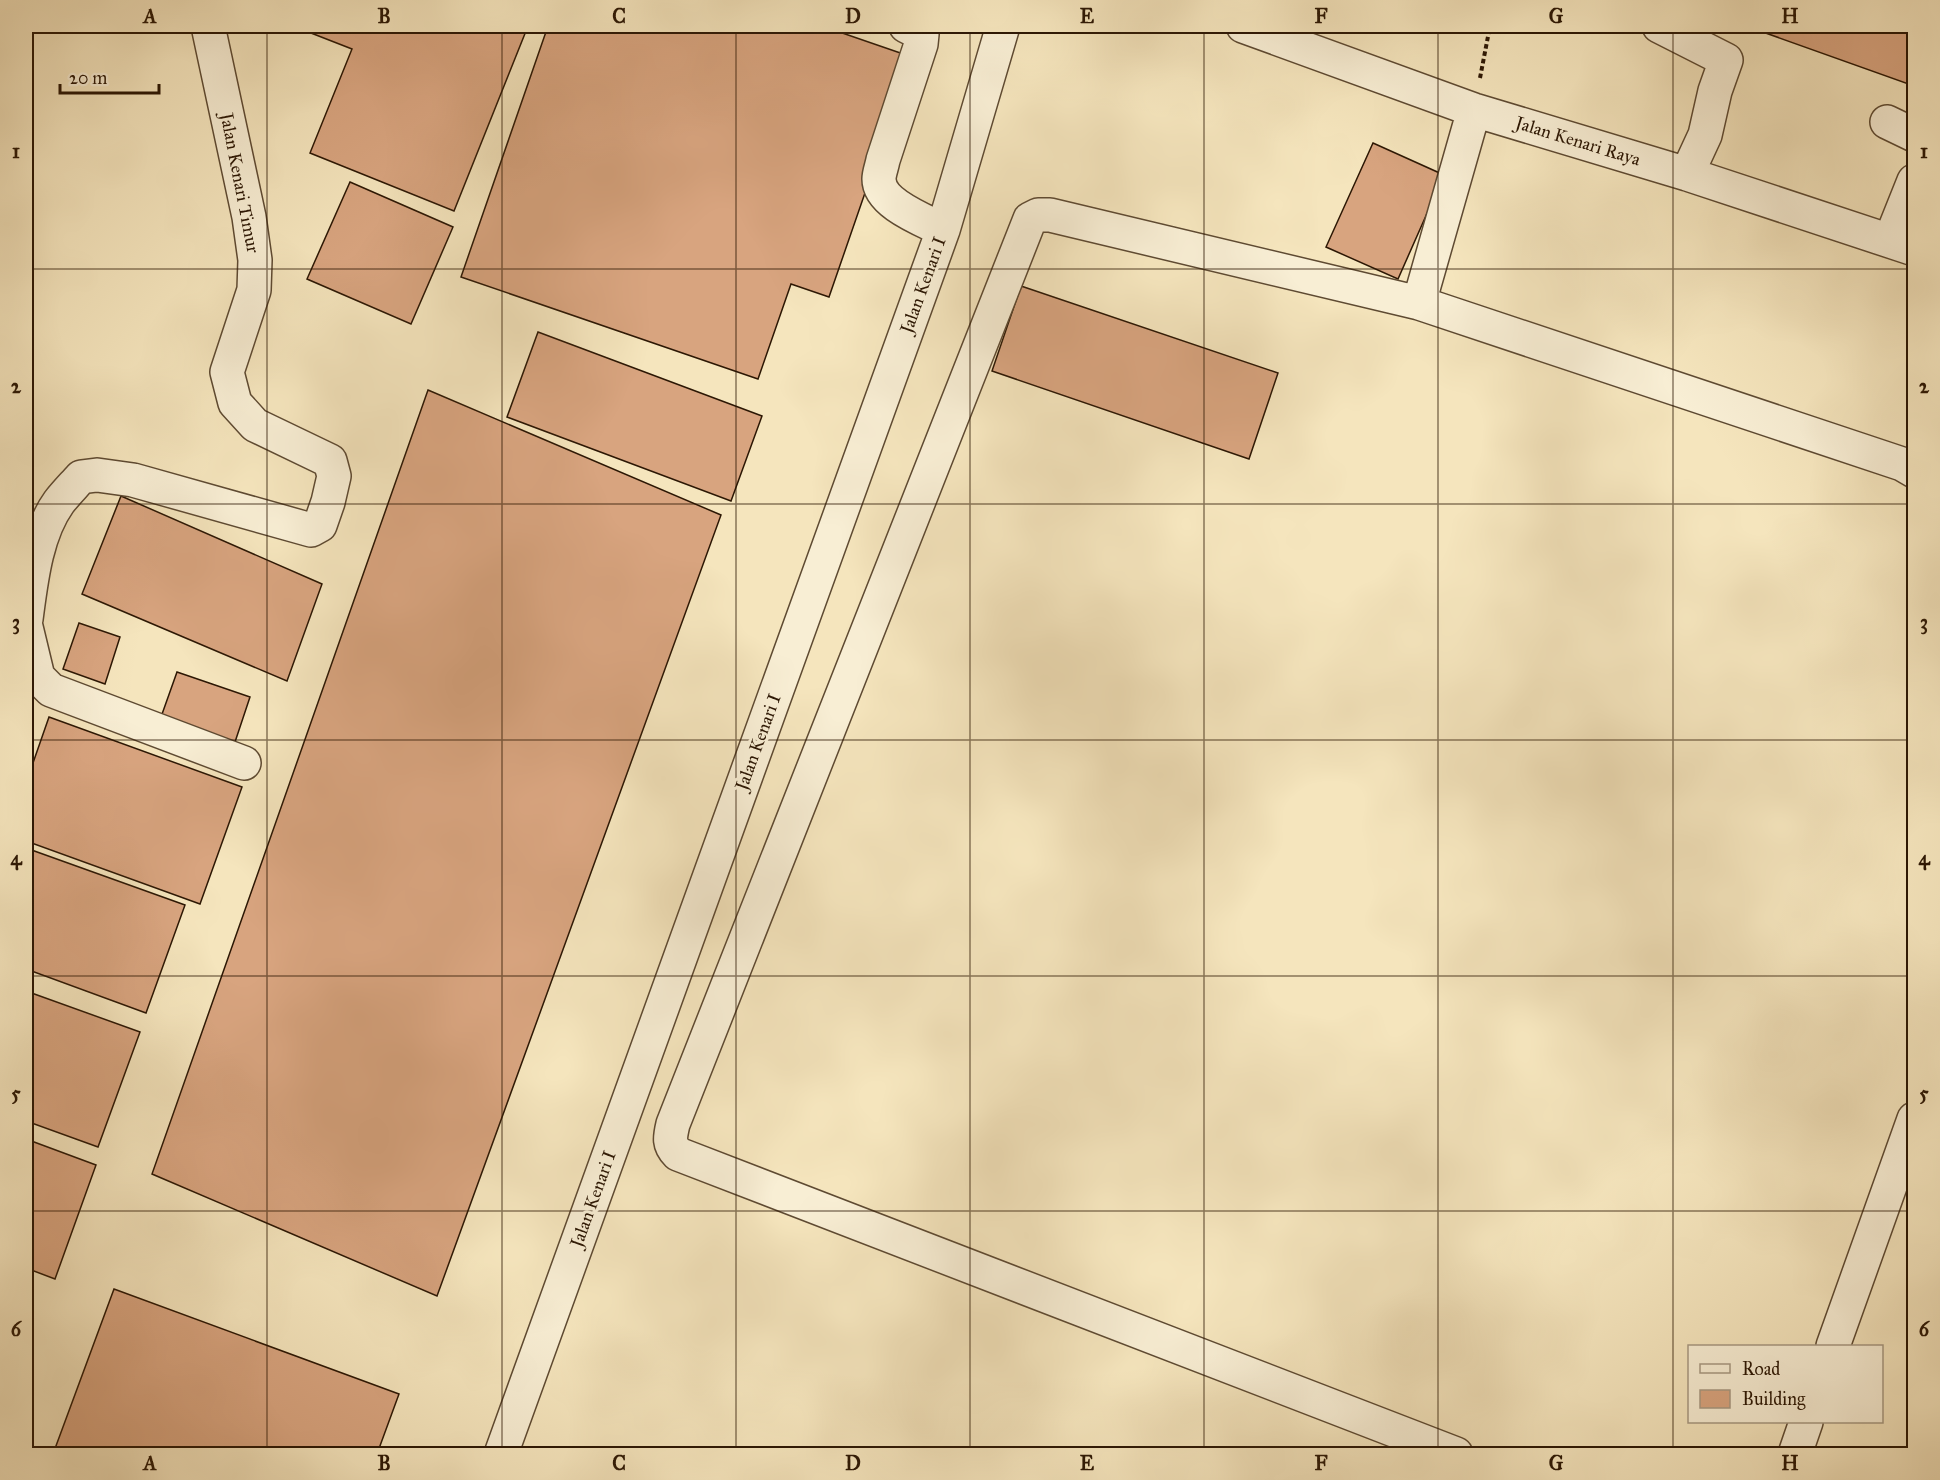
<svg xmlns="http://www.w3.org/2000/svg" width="1940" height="1480" font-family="'IM FELL Great Primer',serif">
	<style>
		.building { fill: #d8a47f; stroke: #2c1704; stroke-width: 1.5 }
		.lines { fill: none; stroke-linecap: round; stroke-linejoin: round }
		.minor-casing { stroke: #5e4a32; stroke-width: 36 }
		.path { stroke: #2c1704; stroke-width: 4; stroke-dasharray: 4.5 3; stroke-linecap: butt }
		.minor { stroke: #f8eed4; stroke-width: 33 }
		.grid { fill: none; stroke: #2c1704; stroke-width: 1.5; stroke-opacity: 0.55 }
		.labels { text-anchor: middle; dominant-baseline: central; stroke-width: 6; stroke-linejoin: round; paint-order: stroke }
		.street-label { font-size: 18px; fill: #2c1704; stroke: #f8eed4 }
		.neatline { fill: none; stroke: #2c1704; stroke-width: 2 }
		.grid-label { font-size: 20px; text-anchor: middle; font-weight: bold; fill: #2c1704 }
	</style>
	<rect width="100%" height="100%" fill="#f5e5bd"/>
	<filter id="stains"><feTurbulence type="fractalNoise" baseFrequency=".00333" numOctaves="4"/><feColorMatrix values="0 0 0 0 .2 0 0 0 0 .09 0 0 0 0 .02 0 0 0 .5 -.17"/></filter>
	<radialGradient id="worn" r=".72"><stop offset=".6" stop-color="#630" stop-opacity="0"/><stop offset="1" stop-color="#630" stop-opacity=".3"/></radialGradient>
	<path class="building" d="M293,26H528L454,211L310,153L352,49Z
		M548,26H822L912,57L829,297L791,284L758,379L461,277Z
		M1746,26H1914V86Z
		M1373,143L1444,175L1398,279L1326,247Z
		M350,182L453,227L411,324L307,279Z
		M1021,286L1278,373L1249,459L992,371Z
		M538,332L762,416L731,501L507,417Z
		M428,390L721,515L437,1296L152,1174Z
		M121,496L322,584L287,681L82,594Z
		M79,623L120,637L105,684L63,669Z
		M177,672L250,697L235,742L161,717Z
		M49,717L242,787L200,904L26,841V783Z
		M26,848L185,905L146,1013L26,969Z
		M26,991L140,1032L98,1147L26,1121Z
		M26,1139L96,1165L55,1279L26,1268Z
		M114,1289L399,1394L377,1454H53Z"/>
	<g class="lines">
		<g class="minor-casing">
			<path id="minor" d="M906,26L922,34L921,44L883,160C882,166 879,173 879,179C879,204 924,220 943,230
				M1243,26L1474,110L1687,174L1914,249
				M1659,26L1726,60L1715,91L1705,135L1687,174
				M1474,110L1419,303L1902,464L1914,471
				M1887,122L1914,135
				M1890,241L1914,181
				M1419,303L1050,215H1038L1030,219L673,1124C670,1137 668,1144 678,1154L1456,1454
				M26,619C31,581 36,534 59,502C66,493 74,485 81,477L97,475L133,480L311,530L320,525L328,502L334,476L330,461L255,425L235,403L227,372L254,290L255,260L249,217L208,26
				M26,627L38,677L51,690L244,763
				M1833,1346L1914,1119
				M501,1454L943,230L1003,26
				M1795,1454L1806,1422"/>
		</g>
		<path class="path" d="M1480,78L1490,26"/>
		<use href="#minor" class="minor"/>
	</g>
	<path class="grid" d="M267,26V1454M502,26V1454M736,26V1454M970,26V1454M1204,26V1454M1438,26V1454M1673,26V1454M26,269H1914M26,504H1914M26,740H1914M26,976H1914M26,1211H1914"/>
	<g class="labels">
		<g class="street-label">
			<text transform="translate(1578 141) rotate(17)">Jalan Kenari Raya</text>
			<text transform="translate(240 183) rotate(79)">Jalan Kenari Timur</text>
			<text transform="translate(923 285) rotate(-70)">Jalan Kenari I</text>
			<text transform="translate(758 742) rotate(-70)">Jalan Kenari I</text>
			<text transform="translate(593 1199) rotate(-70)">Jalan Kenari I</text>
		</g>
	</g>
	<rect width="1940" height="1480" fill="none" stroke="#f5e5bd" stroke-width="66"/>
	<rect x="1688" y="1345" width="195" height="78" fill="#f8eed4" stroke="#a69881" stroke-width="1.5"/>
	<rect x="1700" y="1364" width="30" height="9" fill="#f8eed4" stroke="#a69881" stroke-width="1.5"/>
	<text x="1742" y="1375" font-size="18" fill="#2c1704">Road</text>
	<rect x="1700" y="1390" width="30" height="18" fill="#d8a47f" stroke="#a69881" stroke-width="1.5"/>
	<text x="1742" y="1405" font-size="18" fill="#2c1704">Building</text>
	<path d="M60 84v9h99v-9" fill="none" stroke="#2c1704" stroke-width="3"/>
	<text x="69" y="84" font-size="18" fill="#2c1704" stroke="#f8eed4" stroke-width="4.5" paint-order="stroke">20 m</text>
	<rect x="33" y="33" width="1874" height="1414" class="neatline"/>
	<g class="grid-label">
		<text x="150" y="23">A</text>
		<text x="384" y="23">B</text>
		<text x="619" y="23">C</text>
		<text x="853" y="23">D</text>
		<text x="1087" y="23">E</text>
		<text x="1321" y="23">F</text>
		<text x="1556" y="23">G</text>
		<text x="1790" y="23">H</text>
		<text x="16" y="158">1</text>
		<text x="1924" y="158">1</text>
		<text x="16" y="393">2</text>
		<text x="1924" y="393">2</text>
		<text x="16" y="629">3</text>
		<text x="1924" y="629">3</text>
		<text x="16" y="865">4</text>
		<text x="1924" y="865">4</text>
		<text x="16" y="1100">5</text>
		<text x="1924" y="1100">5</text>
		<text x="16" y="1336">6</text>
		<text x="1924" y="1336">6</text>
		<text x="150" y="1470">A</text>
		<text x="384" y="1470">B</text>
		<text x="619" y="1470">C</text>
		<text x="853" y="1470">D</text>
		<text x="1087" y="1470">E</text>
		<text x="1321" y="1470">F</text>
		<text x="1556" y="1470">G</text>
		<text x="1790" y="1470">H</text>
	</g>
	<rect width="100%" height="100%" filter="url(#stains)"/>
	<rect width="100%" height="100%" fill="url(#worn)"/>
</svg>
